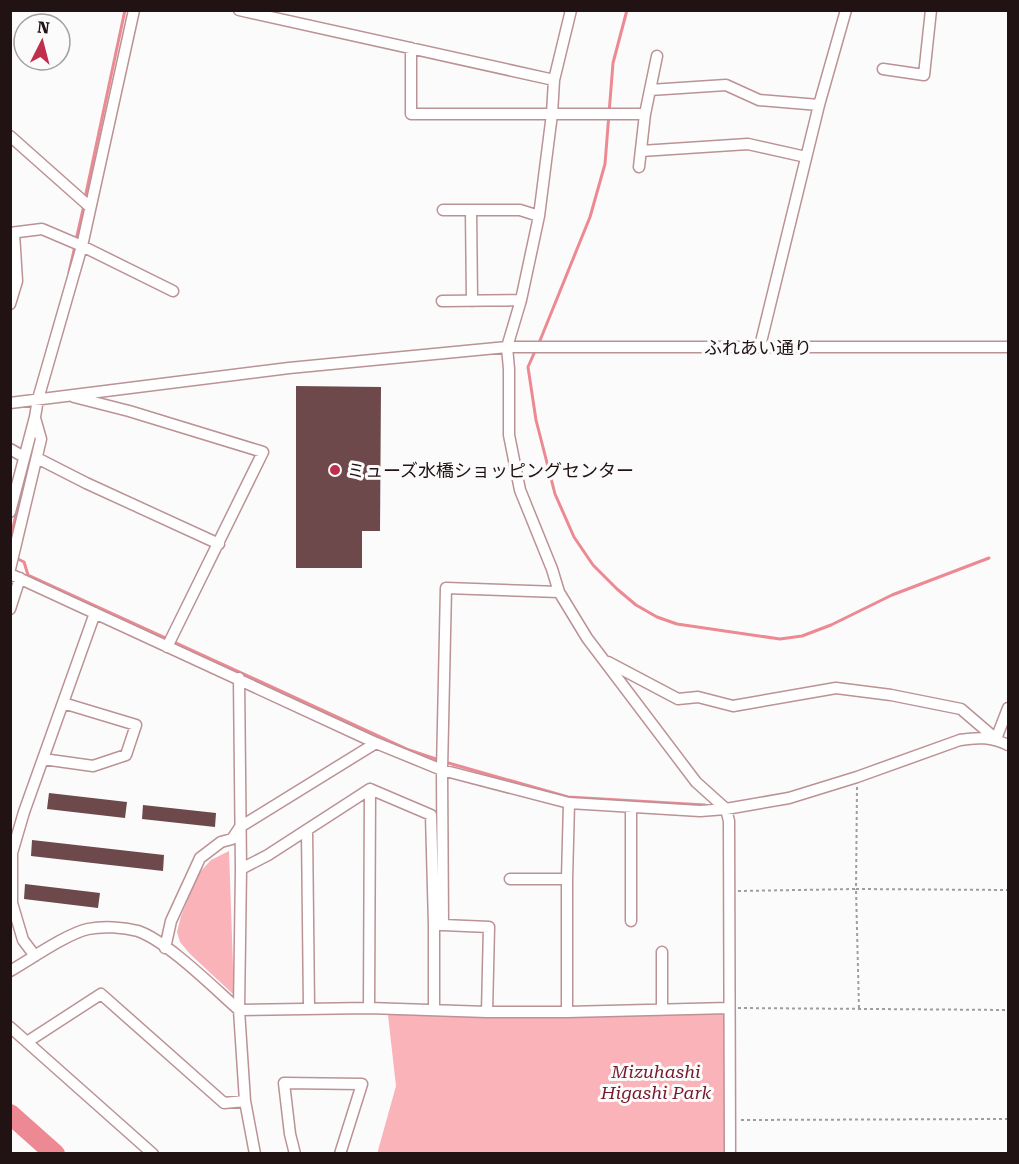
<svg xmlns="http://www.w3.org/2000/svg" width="1019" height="1164" font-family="'Roboto Serif','Noto Sans JP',serif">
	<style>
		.green { fill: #fab3b8 }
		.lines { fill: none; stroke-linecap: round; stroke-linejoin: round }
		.stream { stroke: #ed8992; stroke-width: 3 }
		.river { stroke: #ed8992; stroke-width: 20 }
		.building { fill: #6d494c }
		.minor-casing { stroke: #bb9295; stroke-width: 13 }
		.path { stroke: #a29c9d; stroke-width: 2; stroke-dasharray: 3 3; stroke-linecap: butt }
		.minor { stroke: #fff; stroke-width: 10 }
		.poi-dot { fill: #bf2f4d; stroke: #fbfbfb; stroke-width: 2 }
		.labels { text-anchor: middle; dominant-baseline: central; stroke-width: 6; stroke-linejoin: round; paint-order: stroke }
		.street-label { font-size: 18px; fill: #211213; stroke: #fbfbfb }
		.poi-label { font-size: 18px; fill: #211213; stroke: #fbfbfb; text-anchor: start }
		.park-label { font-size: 18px; font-style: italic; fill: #731a2c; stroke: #fbfbfb }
	</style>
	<rect width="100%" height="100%" fill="#fbfbfb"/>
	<path class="green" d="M229,851L234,995L190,954L180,942L177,932L181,916L199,873L211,860Z
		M729,1008L728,1153L377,1154L396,1086L388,1015Z"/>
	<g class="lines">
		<path class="stream" d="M85,198L125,10
			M76,240L84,205
			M69,272L75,246
			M539,343L590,217L605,164L613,63L627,10
			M536,349L528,367L536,420L555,494L574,537L593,565L617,589L636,605L657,617L677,624L780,639L802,636L831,625L892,595L989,558
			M10,540L29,460
			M16,558L24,562L28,575L168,639
			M174,642L409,750L439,760
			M445,762L568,797L705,805"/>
		<path class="river" d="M10,1114L55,1154"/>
	</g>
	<path class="building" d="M296,386L381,387L380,531H362V568H296Z
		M49,793L127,802L125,818L47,809Z
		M143,805L216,813L215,827L142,819Z
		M32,840L164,855L163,871L31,856Z
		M25,884L100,893L98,908L24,899Z"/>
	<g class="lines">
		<g class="minor-casing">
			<path id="minor" d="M239,10L554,80
				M571,10L554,80L552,114L539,216L521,300L507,347L509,369V435L520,490L552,569L559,592L587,638L696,782L726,809L729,821L730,1154
				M411,48V114H645
				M883,69L924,75L931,10
				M650,90L726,85L759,100L819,105
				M10,136L90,207
				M641,151L748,144L806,157
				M639,167L645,114L657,56
				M443,210H520L539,216
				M471,210L472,301
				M10,233L42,229L82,246L173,291
				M442,301L521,300
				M10,304L17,281L14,233
				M760,346L819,105L846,10
				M74,397L129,411L263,452L167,647
				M10,403L289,368L507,347H1008
				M10,449L24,457
				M37,458L86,483L219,544
				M10,512L35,417L38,399L82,246L134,10
				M10,569L41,439L35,418
				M10,574L376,743L442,770L569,803L700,811L726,809L789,798L857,777L960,740C978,737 992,737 1008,745
				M10,609L20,578
				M608,662L678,699L698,697L733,706L836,688L891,695L961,709L996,739L1008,708
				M239,678L241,869L239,1010L245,1101L255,1154
				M43,759L93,766L126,755L136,725L63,703
				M370,789L431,815L434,925
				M307,830L309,1009
				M241,869L268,855L370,789
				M510,879H567
				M631,921V807
				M443,925L489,927L487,1012
				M165,948L171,921L200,858L221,842L232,839L240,827L376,743
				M35,956L23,940L12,903V853L24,812L95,613
				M10,971C31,959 66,934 88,929C103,926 123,927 138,931C167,941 214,988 239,1010L369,1008L487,1012H567L729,1008
				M369,1008L370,789
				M434,1010V925H443L442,770L446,588L559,592
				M662,1010V952
				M567,1012V879L569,803
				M10,1027L153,1154
				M27,1042L101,994L224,1103L245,1101
				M295,1154L290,1134L284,1083L362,1084L340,1154"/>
		</g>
		<path class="path" d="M857,787L856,889L1008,890
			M738,891L856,889L859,1009
			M738,1008L1008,1010
			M741,1120L1008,1119"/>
		<use href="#minor" class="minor"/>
	</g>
	<circle class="poi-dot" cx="335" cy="470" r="6"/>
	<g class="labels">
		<g class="street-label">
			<text x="758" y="347">ふれあい通り</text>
		</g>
		<g class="poi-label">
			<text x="347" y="470">ミューズ水橋ショッピングセンター</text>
		</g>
		<g class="park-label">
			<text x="656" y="1071">Mizuhashi<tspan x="656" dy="21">Higashi Park</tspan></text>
		</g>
	</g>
	<rect width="1019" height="1164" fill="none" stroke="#211213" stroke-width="24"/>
	<g transform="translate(42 42) rotate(6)"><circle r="28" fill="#fbfbfb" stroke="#a49e9e" stroke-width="1.5"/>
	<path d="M0-4.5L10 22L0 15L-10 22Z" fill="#bf2f4d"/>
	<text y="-9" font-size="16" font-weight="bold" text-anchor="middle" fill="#211213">N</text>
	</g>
</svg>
